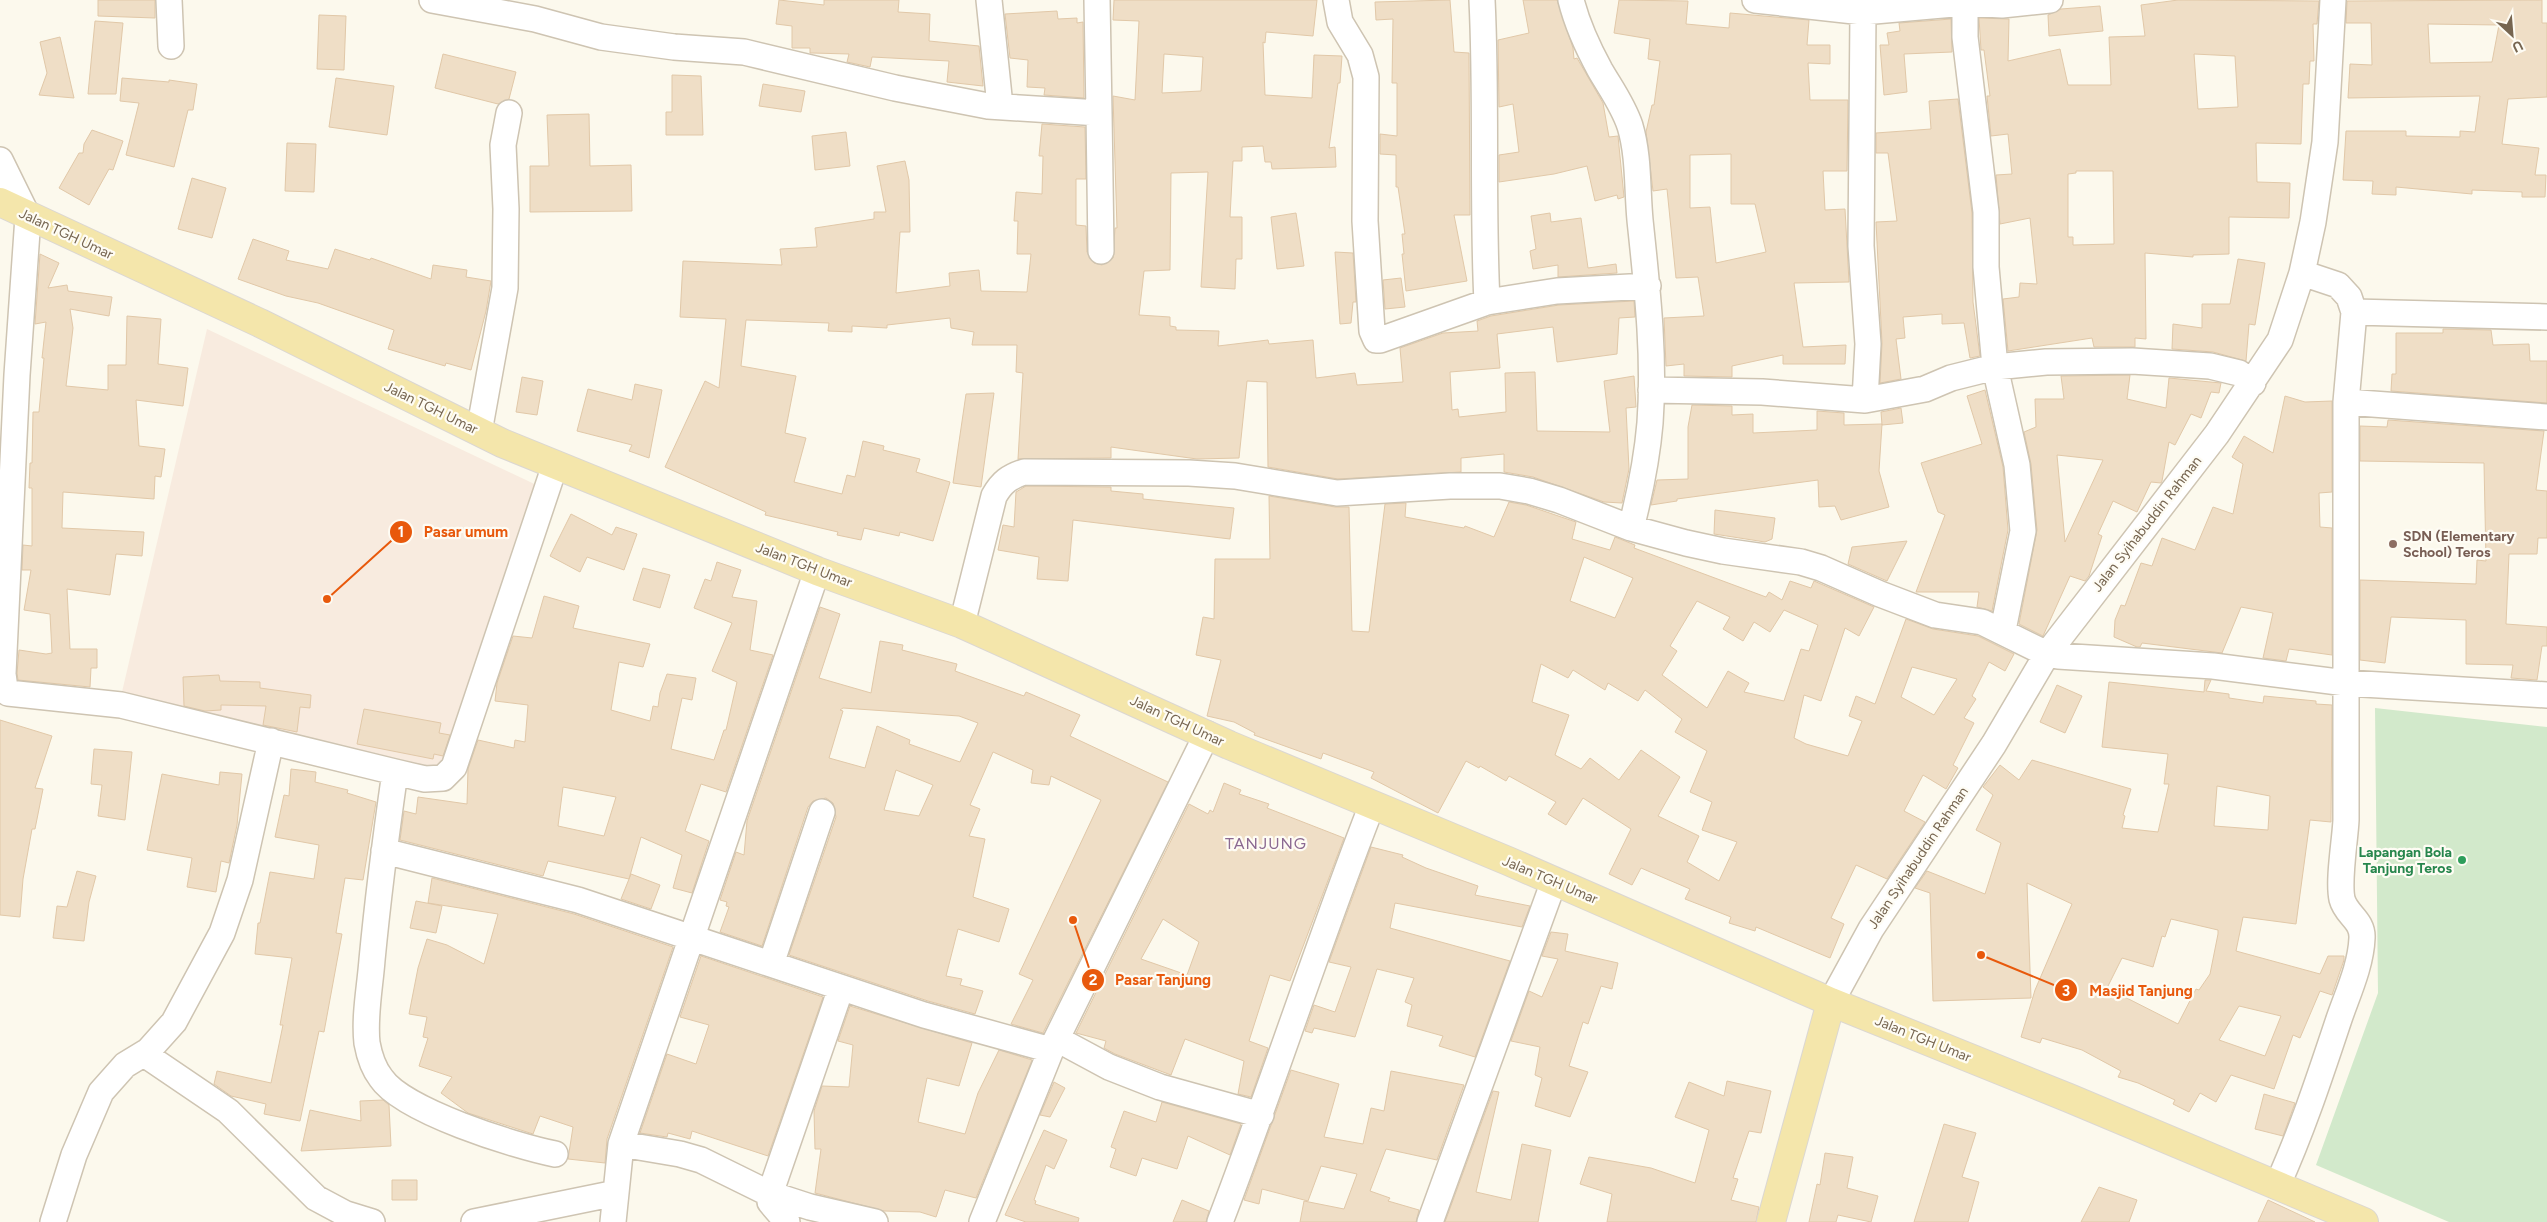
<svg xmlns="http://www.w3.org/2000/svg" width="2547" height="1222" font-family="Figtree,sans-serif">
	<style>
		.commercial { fill: #f8ebdf }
		.green { fill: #d2e9cb }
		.building { fill: #efdec6; stroke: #e1c8a8; fill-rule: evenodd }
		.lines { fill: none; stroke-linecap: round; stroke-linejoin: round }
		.minor-casing { stroke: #cec4b2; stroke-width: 28 }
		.major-casing { stroke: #dbd7d2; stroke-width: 30 }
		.minor { stroke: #fff; stroke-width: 25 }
		.major { stroke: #f4e6ab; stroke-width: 28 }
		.education-dot { fill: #8d6e63; stroke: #fefcf4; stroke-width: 2 }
		.leisure-dot { fill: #2e9e5b; stroke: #fefcf4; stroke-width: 2 }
		.labels { text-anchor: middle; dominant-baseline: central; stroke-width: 4.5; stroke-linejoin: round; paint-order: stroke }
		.street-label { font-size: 14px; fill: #766550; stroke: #fefcf4 }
		.education-label { font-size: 14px; font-weight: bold; fill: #785e54; stroke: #fefcf4; text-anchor: start }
		.leisure-label { font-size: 14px; font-weight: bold; fill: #27864d; stroke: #fefcf4; text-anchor: end }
		.quarter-label { font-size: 16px; letter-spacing: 1px; fill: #8b6991; stroke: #fefcf4 }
		.leader { fill: none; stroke: #e8590c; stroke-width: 2 }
		.callout-dot { fill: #e8590c; stroke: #fefcf4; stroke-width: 2 }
		.mark-label { font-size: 15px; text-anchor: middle; font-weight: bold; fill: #fff }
		.callout-label { font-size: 15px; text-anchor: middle; font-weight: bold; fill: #e8590c; stroke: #fefcf4; stroke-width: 4.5; stroke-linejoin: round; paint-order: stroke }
	</style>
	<rect width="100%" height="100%" fill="#fcf9ed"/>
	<path class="commercial" d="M207,329L545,489L450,790L118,709Z"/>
	<path class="green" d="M2375,708L2547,727V1222H2449L2316,1165L2378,993Z"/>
	<path class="building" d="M98,0H155V18L98,16Z
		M779,0L824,5V0H899L898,12L930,14L929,41L979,46L983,86L947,82L949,61L872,57L870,67L847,62L849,54L812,53H810V48H792V26L776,24Z
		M1114,0H1317L1313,36L1266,32L1265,43L1263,42L1265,95L1312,98L1314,55L1342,56L1340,83H1338L1329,148L1335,147L1336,167L1272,169L1271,162H1265L1263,146L1242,147V161H1233L1230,217H1242V259H1236L1235,289L1201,287L1208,172L1171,173L1170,270L1144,271L1139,315L1170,317V326L1176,327V330L1219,331L1218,346L1268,340L1269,344L1313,340L1316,378L1355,373L1357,385L1403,382L1400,348L1443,333L1478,331L1477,321L1491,316L1559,305L1634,301L1635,317L1619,318L1617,354L1557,362L1553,327L1497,334L1500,368L1450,372L1452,410L1458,409L1459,417L1506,412L1505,373L1535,372L1537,431L1610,432L1604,381L1634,376L1636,407L1626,408L1629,469L1622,503L1604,502L1533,477L1504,472V454L1461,458V472L1338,479L1268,467L1267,382L1247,381L1239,458L1197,459L1111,447V458L1018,459L1023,373L1016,372L1017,345H972L974,332L951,328L950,318L887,325V328L852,326V332L828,331L829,323L746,320L741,366L796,376L785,433L806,438L794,482L842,494L847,475L855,477L863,441L884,446L883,450L920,459L916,472L950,482L933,541L900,532L899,536L864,528L861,540L837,535L838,532L765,515L766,512L665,467L705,381L719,388L726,319L680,317L683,261L782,265L780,249L817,247L815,228L874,219V212H886L877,166L905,161L909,180L910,232H900L896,293L950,286L949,273L979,270L981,291L1027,292L1031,254H1017L1018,221H1014L1016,192L1042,194L1043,156H1039L1042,124L1085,127L1086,179H1076V225L1086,226L1087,252L1094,263L1102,265L1113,258L1115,228H1117L1113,96L1135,100L1139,21L1113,20ZM1164,54L1203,57L1201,91L1162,93Z
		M1450,0L1454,52L1469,53L1470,215H1454L1467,281L1406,291L1402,254H1404L1402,234H1405L1398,187H1396V155L1380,154V134L1397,136V83H1392L1393,19L1376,20L1375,2Z
		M1523,0H1557L1573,48L1574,59L1577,58L1603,103L1609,137L1618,136L1624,197L1618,199L1617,195L1595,201L1587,166L1554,174L1499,182V155L1519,152L1513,104L1499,107L1498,40L1529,33Z
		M1619,0L1688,1L1686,24L1729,28L1730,13L1809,20L1807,45H1830V64L1808,63L1810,100H1848L1847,171H1823L1825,210L1845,209L1849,282L1794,283L1803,347L1846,345L1845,364H1783V355L1732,366V377L1684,376V364L1666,366L1664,318L1704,316L1698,277L1676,278L1667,189L1653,191L1646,132L1652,105H1654L1660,61L1648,59L1650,39L1614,33ZM1731,154V204H1755L1766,252L1716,263L1710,207L1690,208V155Z
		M2178,0L2319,1L2317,24H2313L2314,61H2310L2309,84H2303L2301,144L2256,143L2257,182L2290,183L2289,218L2229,217V254L2193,255V257L2145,253L2146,339L2135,338V347H2094L2092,338L2008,351L2003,299L2019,297L2020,283L2037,284L2030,218L2000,224L1996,175L2012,174L2008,134L1991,136L1987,96H1990L1984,50H1981L1979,18L2009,19L2008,61L2060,49L2068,85H2111L2109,37L2145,36L2141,5ZM2194,54L2235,56L2238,107L2198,109ZM2076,171H2113L2114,244L2073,245V237H2068V174L2076,173Z
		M2542,0V23H2547V97L2508,99L2502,144L2539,148L2535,175H2546L2545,197H2522V192L2472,190V194L2396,187V195L2372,194L2373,181L2343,180L2346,131H2406V136L2460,137V131L2475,132L2480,96L2348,98L2350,64L2372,65L2371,23H2346L2347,1ZM2428,24L2499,25L2492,62L2430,63Z
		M2100,6L2103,31L2049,36L2048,15L2061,9Z
		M1057,11L1058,19L1077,18V23L1083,22L1084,98L1044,95L1045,88L1027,87L1028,60L1010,58L1005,14Z
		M319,15L346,16L344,70L317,69Z
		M1951,19L1952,52L1904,54L1907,92L1884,95L1880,45H1889L1887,33L1900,31L1899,23Z
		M95,21L123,23L116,94H88Z
		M60,37L74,98L39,95L47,73L40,42Z
		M443,54L516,72L509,99L498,104L435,88Z
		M672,75L701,76L703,135H666V112H672Z
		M122,78L169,82V80L197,84L193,110H188L174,167L126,155L139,103L120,101Z
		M336,78L394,86L387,135L329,127Z
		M763,84L805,91L801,112L759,106Z
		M1958,99L1972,213L1973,302L1980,356L1970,358L1964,323L1942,324V314L1903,317L1905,338L1896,339L1901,379L1880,383L1882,343L1876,222L1897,221L1888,153H1876V133L1931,129L1929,101Z
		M589,114L590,166L631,165L632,211L530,212V166H549L547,115Z
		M92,130L123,141L113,170L109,169L89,205L59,188L79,153H83L84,144Z
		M846,132L850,166L815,170L812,136Z
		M287,143L316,144L314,192L285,191Z
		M192,178L226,188L212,238L178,229Z
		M1296,213L1304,266L1277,269L1271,217Z
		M1550,213L1551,222L1581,218L1588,268L1616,264L1617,273L1558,277V265L1533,269L1530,251L1536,249L1531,216Z
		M253,239L289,251L286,260L328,269L335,249L370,260L371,258L431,279L433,265L467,270L466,277L491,281L486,311L471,370L446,363L445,366L388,349L394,330L318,303L286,296L238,279Z
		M1335,252L1353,253L1356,302H1353L1351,323L1340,324Z
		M40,254L59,263L48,288L67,285L68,291L112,297L109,316L70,309L73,328L66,386L108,390V365H126L127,316L161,319L158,364L188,368L183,406L136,400L139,446L165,449L161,477L155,476L154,499L63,492L62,528L144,532L142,556L116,554L110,595L67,589L70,649H97V668H91L90,687L18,680L17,673L19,650L46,654L52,653L50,614L24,610L31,570H22L23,545L32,546V488H29L30,463H32L33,412H39L44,358H42L46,322L35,324Z
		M2238,259L2265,263L2255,325L2249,324L2246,361L2213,352L2172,349L2173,324L2202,328V304H2230Z
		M1401,278L1405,307L1385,309L1383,280Z
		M2443,329L2491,330L2493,345L2529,344L2530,361H2547V403L2391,391L2392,374H2396V333H2443Z
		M2130,375L2127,399L2166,408L2169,378L2221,383L2219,393L2211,392L2201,418L2191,414L2175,445L2169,442L2162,481L2161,483L2151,482L2137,512L2113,501L2098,534L2102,536L2089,576L2085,581L2070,576L2043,636L2019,624L2037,530L2031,464L2024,432L2036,427L2035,399H2064L2061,376ZM2057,455L2103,460L2065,542Z
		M522,377L543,381L537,415L516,412Z
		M635,384L662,390L649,458L629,451L632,445L577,431L588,389L632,400Z
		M1985,390L2003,467L2008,530L1992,611L1977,607L1979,592H1916L1945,515L1938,512L1921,463L1982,444L1967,396Z
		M994,393L981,487L953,483L966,394Z
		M2285,396L2305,402L2332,401V492L2319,493L2320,527L2332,528V655L2289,649L2286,661L2263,658L2273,613L2241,607L2222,653L2142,643L2140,647H2137L2114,637L2115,620L2121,605L2125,606L2141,563L2152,566L2162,538L2195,550L2213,507L2233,514L2243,464L2232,457L2244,436L2273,453Z
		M1692,405L1732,406V415L1753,414V433L1817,430V411L1844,413V425L1882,424L1879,471L1889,507L1841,520L1835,506L1819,507L1818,480L1677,499V501L1651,505L1657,480L1688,479V427Z
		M1901,408L1903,423L1882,425L1881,412Z
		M2388,420L2544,431L2536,490L2547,491V538H2538L2537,554H2509L2506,624L2547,627V646H2542L2537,680L2511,678L2513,665L2466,664V620L2391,617L2385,663L2360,660V580L2476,584L2477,560L2486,561L2484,463L2360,461V426L2387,427Z
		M1026,486L1111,487V491L1143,494V499L1234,508L1230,539L1073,520L1068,581L1037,579L1039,557L998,550L1003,525L1014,527L1016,492Z
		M1269,496L1335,507H1349L1352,631L1369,632L1385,504L1406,503L1405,517L1464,528L1465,526L1494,537L1509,502L1526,505L1576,522L1572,539L1610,550L1615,537L1635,545L1634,548L1766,597L1769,592L1782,600L1790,581L1811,588L1814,581L1874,607L1859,636L1845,628L1821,701L1804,695L1794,738L1806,744L1848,756L1862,721L1849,716L1856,696L1875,704L1906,619L1933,629L1978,636L2014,654L2005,671L1989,662L1972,696L1976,699L1964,718L1974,723L1953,765L1958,768L1946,789L1923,775L1904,811L1925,822L1887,879L1856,865L1831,918L1844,924L1830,958L1756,927L1755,931L1729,923L1731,917L1685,899L1690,889L1641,868L1632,885L1609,874L1631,829L1583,798L1566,825L1548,814L1556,802L1509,776L1506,781L1480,766L1479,768L1466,761L1438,813L1371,778L1374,772L1323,753L1321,759L1254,735L1255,733L1234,722L1207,716L1221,660L1196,655L1203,617L1214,619L1215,559H1270ZM1584,557L1633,578L1615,618L1570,601ZM1697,601L1730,617L1723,629L1743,641L1754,622L1770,632L1784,610L1818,625L1809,651L1801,649L1784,701L1744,692L1749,683L1728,671L1707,708L1662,675L1677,651L1670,646ZM1541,664L1568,678L1573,670L1605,690L1608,683L1638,701L1645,690L1682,719L1675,732L1707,751L1690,792L1712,802L1702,830L1737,842L1719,881L1687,862L1699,836L1658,816L1680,777L1641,750L1619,780L1590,758L1581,769L1555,755L1569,715L1532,702ZM1912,667L1957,679L1934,715L1901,697Z
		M1715,510L1775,518L1772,539L1765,542L1714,534Z
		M571,514L612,535L616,527L637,534L624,570L587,557L580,572L550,556Z
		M1907,541L1887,581L1848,564L1852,547Z
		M717,562L741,570L732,597L757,601L750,650L773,655L726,792L701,784L685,831L709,841L692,893L673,888L682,855L641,837L629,879L548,861L543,876L400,840L404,811L416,814L418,797L467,804L468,769L478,740L514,748L515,740L525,742L528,705L495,701L497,683L513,636L532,638L544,596L579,606L573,628L650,644L643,667L619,662L611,710L650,721L653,706L658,707L660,693L667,674L696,678L692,700L682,698L671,749L714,760L724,730H726L737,682L712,671L732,623L694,608L705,579L711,581ZM563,787L616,797L604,836L558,826Z
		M643,568L670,575L660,608L633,600Z
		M820,607L840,614L819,678L871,693L880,641L903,645L902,650L957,664L955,671L1024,696L1026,692L1080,715L1070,736L1168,782L1043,1033L1011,1024L1033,980L1019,974L1101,800L1051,776L1049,785L1031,783L1033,770L993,752L970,805L980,809L969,836L985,839L973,897L1009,909L999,942L958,929L946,976L962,979L960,985L983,991L975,1014L928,1001L789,955L836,817L833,803L826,798L813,801L808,807L762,946L720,932L729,907L726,906L727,902L720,900L736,852L744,855L747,821ZM843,708L959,716L978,723L960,762L909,744L910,740L877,726L865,768L829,758L843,711L840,710ZM896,770L933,785L919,816L884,810Z
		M219,675L220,681L260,682V688L311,695L310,708L300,707L297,732L263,725L266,706L221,705V710L205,711L184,706L183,677Z
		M2205,680H2211L2206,691L2229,694V698L2263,703L2264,696L2316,701V704L2332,705L2331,822L2310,820L2296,924L2243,917L2236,951L2320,974L2328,956H2344V960L2332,995L2320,991L2300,1038L2293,1035L2274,1089L2231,1075L2216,1102L2200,1093L2189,1112L2173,1104L2175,1100L2138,1083L2118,1077L2121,1071L2082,1050L2042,1038L2040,1043L2021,1037L2035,990L2072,904L2027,883L2031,998L1933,1001L1930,893L1915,888L1927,871L1985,894L2001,843L1976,830L1993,795L1983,787L2000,765L2019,780L2032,760L2131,789L2123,815L2125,816L2122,828L2158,832L2169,784H2164L2168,754L2102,747L2109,682L2204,692ZM2217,786L2270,796L2268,830L2214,826ZM2171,919L2218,930V934L2210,974L2199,990L2196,989L2178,1024L2107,988L2122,958L2153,967L2162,936L2165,937ZM2239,1006L2281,1016L2265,1056L2219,1040Z
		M2057,685L2082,696L2065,733L2040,722Z
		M364,709L441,723L439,733L450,735L443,756L434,754L433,759L357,744Z
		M0,720L52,736L35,788L43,789L35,829H32L23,879L20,917L0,915Z
		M94,749L132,752L125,820L98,816L102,785L91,784Z
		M291,769L316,772L315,782L348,790L347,793L376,802L363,880L345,878L336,933L342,934L324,1032L319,1031L300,1121L264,1114L266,1104L231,1096L214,1084L217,1071L271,1083L283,1025H280L292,958L255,954L258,923H260L270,872L314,879L319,845L275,837L284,795L289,796Z
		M220,772L242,774L237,825L229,863L221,861L216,892L187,887L192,858L147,850L162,774L219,785Z
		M1224,783L1241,790L1239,794L1269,804L1267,808L1344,838L1290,981L1270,975L1249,1041L1268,1048L1251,1097L1238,1094L1244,1061L1185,1039L1171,1075L1115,1054L1104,1048L1106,1041L1076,1033L1189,804L1208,814L1210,810L1213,812ZM1163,919L1199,942L1187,975L1141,959Z
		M1371,847L1403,855L1402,857L1426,868L1478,886L1475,895L1530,906L1522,927L1395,903L1390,928L1510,961L1475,1057L1439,1046L1443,1036L1407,1026L1412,1005L1405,1002L1414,978L1377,969L1355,1037L1314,1028L1312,1033L1305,1031L1314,1005L1335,1012L1351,967L1329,962Z
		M77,871L96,876L89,902L84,941L53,938L57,906L67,907Z
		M631,874L660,885L651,909L621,899Z
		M432,878L574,914L673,947L607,1139L605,1163L568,1159L573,1127L540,1116L533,1134L468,1113L441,1093L452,1077L419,1066L428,1038L423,1037L427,1017L409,1014L418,968L427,939L447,945L484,964L498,914L428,903Z
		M416,901L442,906L436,933L410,928Z
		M1551,932L1568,934L1565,951L1618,963L1612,989L1601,986L1588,1024L1583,1022L1569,1066L1588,1072L1570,1117L1535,1106L1542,1078L1535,1075L1540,1047L1511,1041L1529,991L1542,997L1558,959L1542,956Z
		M701,956L823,997L768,1156L692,1131L690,1139L668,1133L667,1137L640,1133L667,1054L696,1064L709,1025L680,1017Z
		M850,1006L972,1043L959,1086L927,1078L918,1122L965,1134L978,1093L999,1050L1032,1060L976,1198L945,1190L936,1217L920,1212L884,1211L815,1193L821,1149H815L814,1111L822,1086L849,1087L853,1045L838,1041Z
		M1291,1070L1339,1084L1324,1137L1363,1144L1371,1108L1384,1111L1391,1071L1464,1085L1437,1160L1386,1149L1370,1191L1390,1198L1388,1201L1419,1210L1416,1222H1300L1304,1201L1344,1209L1357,1174L1321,1166L1308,1201L1262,1189L1259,1204L1244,1200Z
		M1727,1081L1771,1091L1761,1133L1749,1131L1733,1178L1738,1179L1731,1200L1759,1207L1756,1222H1607L1612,1194L1580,1184L1589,1157L1651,1168L1695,1183L1709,1130L1675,1117L1689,1082L1724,1096Z
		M1054,1082L1065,1088L1050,1117L1040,1115Z
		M1493,1091L1499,1092L1476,1192L1511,1200L1522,1144L1551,1150L1538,1222H1445Z
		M2264,1094L2295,1103L2283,1136L2255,1129Z
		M383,1100L389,1105L391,1146L301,1151L310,1110L361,1121L360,1101Z
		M1162,1102L1241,1124L1230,1155L1188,1136L1177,1169L1142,1158L1136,1176L1110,1167L1116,1149L1111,1147L1124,1111L1156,1122Z
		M1944,1124L1976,1133L1962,1177L1979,1182L1968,1222H1914Z
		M1044,1130L1067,1140L1054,1169L1046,1165L1034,1200L1036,1201L1035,1204L1079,1218L1078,1222H1026L1005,1215Z
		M1825,1153L1853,1157L1847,1188L1878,1196L1871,1222L1838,1215L1836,1222H1809L1817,1184L1820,1185Z
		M392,1180H417V1200H392Z
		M2099,1187L2137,1200L2129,1222H2081Z
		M1182,1200L1209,1211L1206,1222H1173Z
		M2268,1200L2315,1222H2258Z"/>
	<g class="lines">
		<g class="minor-casing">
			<path id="minor" d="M169,0L171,46
				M432,0L535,19L601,37L674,47L744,52L895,88L988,106L1099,113L1097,0
				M989,0L1000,106
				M1336,0L1340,22L1360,55L1366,77L1365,221L1372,331L1376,340H1380L1487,302L1557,291L1648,286
				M1482,0C1487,101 1482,201 1487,302
				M1571,0C1577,24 1588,48 1600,70C1611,89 1623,105 1630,126C1639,156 1637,188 1640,220C1647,287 1655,355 1650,423C1647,459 1640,493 1631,528
				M1755,0L1863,12L1965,3L2002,5L2050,0
				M1965,3V37L1986,212V267L1995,367L2046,362L2132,361L2210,366L2239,373L2253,383
				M1863,12L1861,246L1868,344L1865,400
				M1099,113L1101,251
				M0,160L28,217L17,375L3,674L5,689L8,693L121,705L395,772L425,779L443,778L454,767L555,465
				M2354,312L2547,317
				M1651,390L1762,392L1865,400L1925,389L1951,378L1995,367L2017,465L2023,531L2003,630
				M2346,402L2547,417
				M479,432L505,288L506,209L503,145L509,113
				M962,624L994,496C1002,482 1009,477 1024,472L1189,473L1235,476L1337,493L1450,486H1500L1529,491L1559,500L1631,528L1686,543L1723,551L1801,562L1821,568L1880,594L1935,615L1982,622L2047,654L2058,656L2213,666L2346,683L2547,695
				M395,772C386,835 378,897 372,960C370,987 364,1016 367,1043C369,1054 374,1069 381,1078C403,1111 515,1146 555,1154
				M384,851L578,900L924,1015L1051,1050
				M771,964L822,812
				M1831,1002L1871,929L1994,744L2047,654L2217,434L2280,340L2302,273L2313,222L2325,142L2333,0
				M1057,1039L1109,1067L1160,1087L1261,1115
				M144,1054L228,1111L316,1198L346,1214L372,1222
				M621,1144L680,1154L701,1160L770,1194L810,1207L875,1222
				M2277,1186C2302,1131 2320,1076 2339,1019C2348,993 2361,965 2362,938C2363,920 2346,915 2342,899C2338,880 2345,841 2346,820V402L2354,312L2349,297L2338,285L2302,273
				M53,1222L74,1155L101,1092L125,1065L148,1051L174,1022L222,933L240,880L271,741
				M474,1222L616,1193
				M613,1222L621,1144L817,571
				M787,1222L770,1202V1194L841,988
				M982,1222L1051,1050L1207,734
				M1220,1222C1273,1084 1318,943 1372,805
				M1430,1222L1554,881"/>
		</g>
		<g class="major-casing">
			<path id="major" d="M0,202L260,323L502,443L817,571L962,624L1229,745L1508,861L1831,1002L2069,1098L2364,1222
				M1771,1222L1831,1002"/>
		</g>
		<use href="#minor" class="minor"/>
		<use href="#major" class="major"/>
	</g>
	<circle class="education-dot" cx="2393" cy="544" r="5"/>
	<circle class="leisure-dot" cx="2462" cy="860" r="5"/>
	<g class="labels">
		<g class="street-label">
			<text transform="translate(66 234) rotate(25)">Jalan TGH Umar</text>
			<text transform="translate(431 408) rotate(26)">Jalan TGH Umar</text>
			<text transform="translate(2147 524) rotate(-52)">Jalan Syihabuddin Rahman</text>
			<text transform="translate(804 565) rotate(21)">Jalan TGH Umar</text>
			<text transform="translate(1177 721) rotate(25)">Jalan TGH Umar</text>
			<text transform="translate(1918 858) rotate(-56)">Jalan Syihabuddin Rahman</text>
			<text transform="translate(1550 880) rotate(23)">Jalan TGH Umar</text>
			<text transform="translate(1923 1039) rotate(22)">Jalan TGH Umar</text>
		</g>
		<g class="education-label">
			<text x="2403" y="536">SDN (Elementary<tspan x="2403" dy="16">School) Teros</tspan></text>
		</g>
		<g class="leisure-label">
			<text x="2452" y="852">Lapangan Bola<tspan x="2452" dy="16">Tanjung Teros</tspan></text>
		</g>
		<g class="quarter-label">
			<text x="1266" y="843">TANJUNG</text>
		</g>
	</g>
	<path class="leader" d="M327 599L401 532M1073 920L1093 980M1981 955L2066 990"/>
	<g class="callout-dot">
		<circle cx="327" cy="599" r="5"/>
		<circle cx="1073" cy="920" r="5"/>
		<circle cx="1981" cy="955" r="5"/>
		<circle cx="401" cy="532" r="12"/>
		<circle cx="1093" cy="980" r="12"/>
		<circle cx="2066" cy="990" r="12"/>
	</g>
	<g class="mark-label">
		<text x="401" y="537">1</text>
		<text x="1093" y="985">2</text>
		<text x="2066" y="996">3</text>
	</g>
	<g class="callout-label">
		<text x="466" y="537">Pasar umum</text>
		<text x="1163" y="985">Pasar Tanjung</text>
		<text x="2141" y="996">Masjid Tanjung</text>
	</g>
	<g transform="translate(2512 35) rotate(154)" stroke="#fefcf4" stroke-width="4" paint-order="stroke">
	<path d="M0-4L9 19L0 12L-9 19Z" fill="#766550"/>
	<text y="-8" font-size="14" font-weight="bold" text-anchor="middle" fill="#766550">U</text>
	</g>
</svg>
